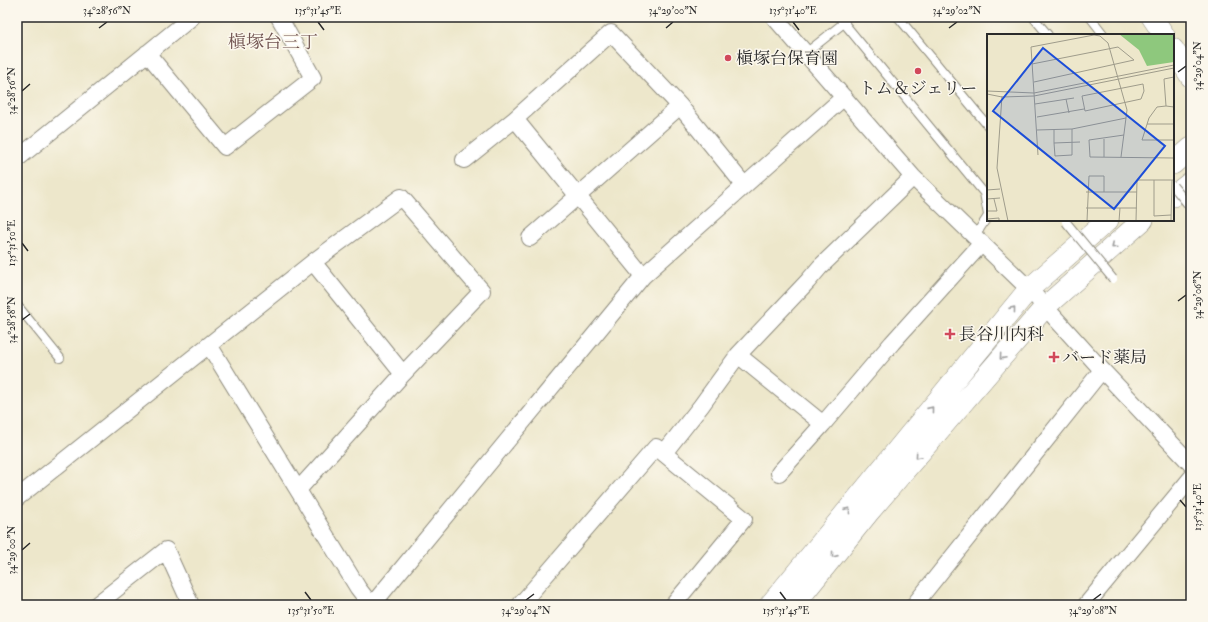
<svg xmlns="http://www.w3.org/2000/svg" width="1208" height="622" font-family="'IM FELL Double Pica','Noto Serif JP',serif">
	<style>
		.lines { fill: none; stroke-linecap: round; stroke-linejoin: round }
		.service-casing { stroke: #8c897b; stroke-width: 10 }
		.minor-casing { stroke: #8c897b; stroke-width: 18 }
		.tertiary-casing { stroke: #8c897b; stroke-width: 22 }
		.service { stroke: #fff; stroke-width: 8 }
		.minor { stroke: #fff; stroke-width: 16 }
		.tertiary { stroke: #fff; stroke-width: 21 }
		.service-bridge-casing { stroke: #8c897b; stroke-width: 10; stroke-linecap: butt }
		.service-bridge { stroke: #fff; stroke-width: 8 }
		.oneway { stroke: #a0a0a0 }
		.ticks { fill: none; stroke: #2b2b2b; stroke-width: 1.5 }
		.poi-dot { fill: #d1495b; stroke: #fbf7ec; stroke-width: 1.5 }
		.labels { text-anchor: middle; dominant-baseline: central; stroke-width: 3; stroke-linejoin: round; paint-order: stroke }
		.poi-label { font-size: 17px; fill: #2b2b2b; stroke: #fbf7ec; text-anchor: start }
		.neighbourhood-label { font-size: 18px; fill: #705350; stroke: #fbf7ec }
		.inset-road { fill: none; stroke: #9f9c8b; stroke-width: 1 }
		.view { fill: #1d4ed8; fill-opacity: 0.15; stroke: #1d4ed8; stroke-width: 2 }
		.inset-edge { fill: none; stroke: #2b2b2b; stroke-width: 2 }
		.neatline { fill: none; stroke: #2b2b2b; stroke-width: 1.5 }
		.ticks-label { font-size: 10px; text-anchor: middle; fill: #2b2b2b }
	</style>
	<rect width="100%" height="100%" fill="#fbf7ec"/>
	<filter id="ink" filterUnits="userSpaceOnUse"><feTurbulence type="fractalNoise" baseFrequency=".025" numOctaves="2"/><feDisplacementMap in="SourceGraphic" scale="8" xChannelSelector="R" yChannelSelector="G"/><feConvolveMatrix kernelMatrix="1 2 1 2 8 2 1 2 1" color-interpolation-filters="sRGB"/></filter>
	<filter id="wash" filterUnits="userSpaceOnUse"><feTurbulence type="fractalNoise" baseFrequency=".012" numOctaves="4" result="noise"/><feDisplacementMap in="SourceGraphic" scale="16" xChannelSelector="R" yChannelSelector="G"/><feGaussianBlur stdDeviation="0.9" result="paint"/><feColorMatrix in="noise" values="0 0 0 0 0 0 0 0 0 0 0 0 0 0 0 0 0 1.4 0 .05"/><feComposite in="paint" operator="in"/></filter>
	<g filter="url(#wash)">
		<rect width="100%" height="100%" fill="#ede7cb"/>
	</g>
	<g filter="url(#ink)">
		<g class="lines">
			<g class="service-casing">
				<path id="service" d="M839,17L984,193L988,215
					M898,17L988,126
					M1033,17L1048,35
					M1090,17L1104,35
					M806,53L845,22
					M975,236L988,216
					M17,305L60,358"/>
			</g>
			<g class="minor-casing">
				<path id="minor" d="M774,17L913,177L1029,289L1102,370L1191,464
					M147,53L225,147L313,78L279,17
					M17,159L192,17
					M464,160L515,119
					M530,238L680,106L744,185
					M313,262L403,374
					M643,276L515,119L611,33L680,106
					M209,345L358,588L371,605
					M738,355L823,424
					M664,453L701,406L738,355L808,281L820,267L913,177
					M779,473L823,424L892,343L982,243
					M17,498L313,262L401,197L482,291L403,374L298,490
					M96,605L166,550L191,605
					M372,605L643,276L844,97
					M520,605L656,447L744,519L673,605
					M914,605L1102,370
					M1086,605L1191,478"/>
			</g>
			<g class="tertiary-casing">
				<path id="tertiary" d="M1152,17L1164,35
					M1173,49L1191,77
					M1173,164L1191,148
					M1173,196L1191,182
					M770,605L1029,289L1108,220
					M794,605L869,512L1045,307L1143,220"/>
			</g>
			<use href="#service" class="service"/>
			<use href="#minor" class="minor"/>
			<use href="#tertiary" class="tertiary"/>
			<g class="service-bridge-casing">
				<path id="service-bridge" d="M1173,186L1191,208
					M1066,222L1113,279"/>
			</g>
			<use href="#service-bridge" class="service-bridge"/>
		</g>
		<defs><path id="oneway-chevron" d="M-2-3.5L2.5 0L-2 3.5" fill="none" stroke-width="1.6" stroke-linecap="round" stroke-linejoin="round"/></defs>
		<g class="oneway">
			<use href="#oneway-chevron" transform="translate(1114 246) rotate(138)"/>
			<use href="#oneway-chevron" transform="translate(1013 309) rotate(-51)"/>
			<use href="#oneway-chevron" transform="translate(1002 357) rotate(131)"/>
			<use href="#oneway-chevron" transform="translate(931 409) rotate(-51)"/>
			<use href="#oneway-chevron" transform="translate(918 456) rotate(131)"/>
			<use href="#oneway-chevron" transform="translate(848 510) rotate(-51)"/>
			<use href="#oneway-chevron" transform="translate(834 555) rotate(129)"/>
		</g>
	</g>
	<path class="ticks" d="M318,22L324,30M793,22L799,30M99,28L107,22M666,28L673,22M949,28L957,22M1178,72L1186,66M22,91L30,84M22,243L28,251M1178,301L1186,295M22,320L30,314M1180,500L1186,507M22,550L30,543M305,592L311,600M780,592L786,600M526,600L534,594M1093,600L1101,594"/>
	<g class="poi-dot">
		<circle cx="728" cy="58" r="4"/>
		<circle cx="918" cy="71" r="4"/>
		<path d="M948 328h4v4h4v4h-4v4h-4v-4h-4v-4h4z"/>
		<path d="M1052 351h4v4h4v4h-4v4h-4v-4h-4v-4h4z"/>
	</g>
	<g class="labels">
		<g class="poi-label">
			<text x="736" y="58">槇塚台保育園</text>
			<text x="918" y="88" text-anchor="middle">トム＆ジェリー</text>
			<text x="959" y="334">長谷川内科</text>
			<text x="1062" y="357">バード薬局</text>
		</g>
		<g class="neighbourhood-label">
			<text x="273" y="42">槇塚台三丁</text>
		</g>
	</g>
	<g transform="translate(987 34)">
		<rect width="187" height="187" fill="#ede7cb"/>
		<path d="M132,0H187V28L160,32L152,16Z" fill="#8ec87d"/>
		<path class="inset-road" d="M45,30L131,13L147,26L47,48M187,43L177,45L179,72L187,73M156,50L157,57L154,65L98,77L95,62ZM0,57L47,59L187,31M0,60L15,63L47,62L187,34M15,62L10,134L21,187M79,65L82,79M48,70L87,64M179,72L170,73L162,84L155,106H187M50,83L97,75M160,90H187M50,96L85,95L139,84M67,96V109L93,108M137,101L102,106L103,123L187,124M117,105V123M67,109L68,122L85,121V95M51,121L44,13L107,1L113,2L121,9L140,76L134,123M167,146V182L184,181M0,156L13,155M99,158H150M0,165L13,164M99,174H150M0,177H10L7,165M0,185L12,184V187M100,187L102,142H117V158M132,187L133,174M149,187L150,146H187M184,187L185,146"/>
		<path class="view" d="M56,14L178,112L127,175L6,77Z"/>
		<rect width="187" height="187" class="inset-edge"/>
	</g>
	<rect width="1208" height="622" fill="none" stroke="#fbf7ec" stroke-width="44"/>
	<rect x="22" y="22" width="1164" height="578" class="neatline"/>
	<g class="ticks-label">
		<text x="107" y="14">34°28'56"N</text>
		<text x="318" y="14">135°31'45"E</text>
		<text x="673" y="14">34°29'00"N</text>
		<text x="793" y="14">135°31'40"E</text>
		<text x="957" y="14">34°29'02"N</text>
		<text transform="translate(1197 66) rotate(-90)" y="4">34°29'04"N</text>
		<text transform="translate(11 91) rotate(-90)" y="4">34°28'56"N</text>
		<text transform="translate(11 243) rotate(-90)" y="4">135°31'50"E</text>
		<text transform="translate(1197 295) rotate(-90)" y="4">34°29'06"N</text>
		<text transform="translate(11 320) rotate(-90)" y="4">34°28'58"N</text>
		<text transform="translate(1197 507) rotate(-90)" y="4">135°31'40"E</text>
		<text transform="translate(11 550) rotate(-90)" y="4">34°29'00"N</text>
		<text x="311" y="614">135°31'50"E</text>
		<text x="526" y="614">34°29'04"N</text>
		<text x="786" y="614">135°31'45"E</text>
		<text x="1093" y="614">34°29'08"N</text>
	</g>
</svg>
